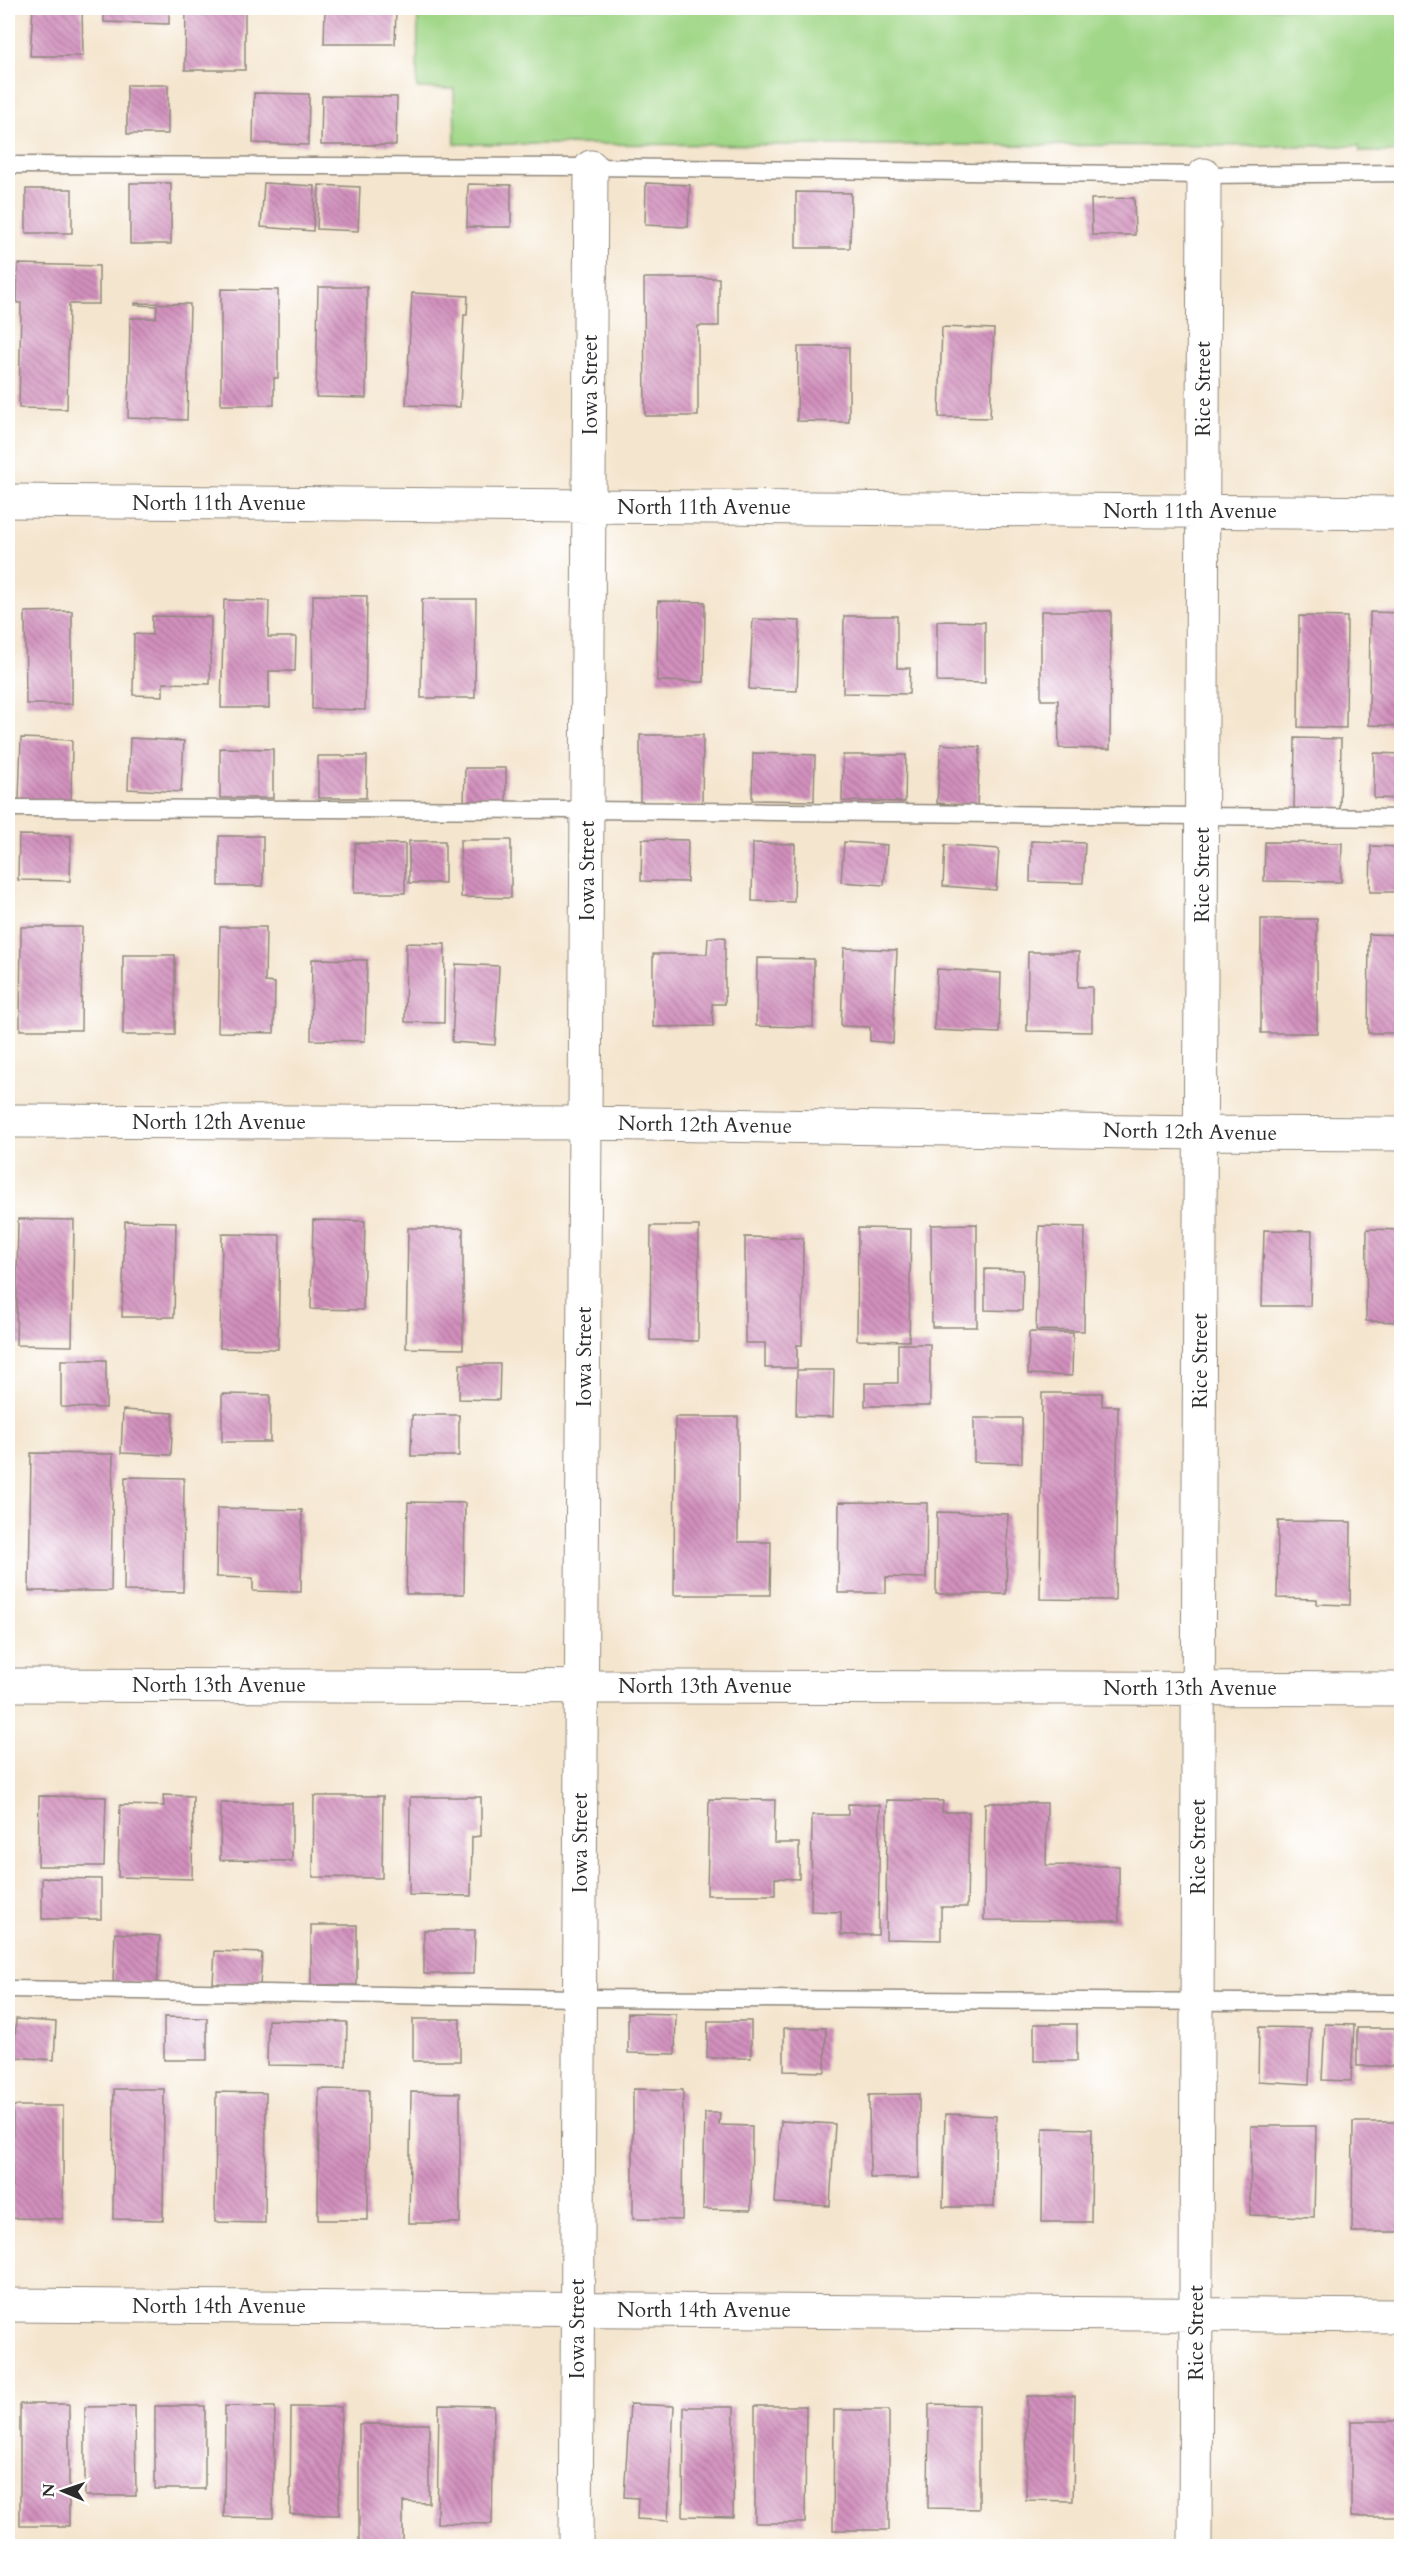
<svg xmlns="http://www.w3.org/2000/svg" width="1409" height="2554" font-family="Cardo,serif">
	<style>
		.park { fill: #a1d788; stroke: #66815a; stroke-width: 1.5 }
		.building { fill: url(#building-back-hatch) }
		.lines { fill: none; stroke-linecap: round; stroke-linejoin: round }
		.lane-casing { stroke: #90887c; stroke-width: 19 }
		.street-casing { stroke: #90887c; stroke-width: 35 }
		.lane { stroke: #fff; stroke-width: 16 }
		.street { stroke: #fff; stroke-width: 33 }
		.labels { text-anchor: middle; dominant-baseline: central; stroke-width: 4.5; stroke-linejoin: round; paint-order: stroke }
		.street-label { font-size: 21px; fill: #2b2b2b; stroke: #fff }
	</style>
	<defs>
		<pattern id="building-back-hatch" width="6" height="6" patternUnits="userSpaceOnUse" patternTransform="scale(1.5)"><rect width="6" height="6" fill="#d290bd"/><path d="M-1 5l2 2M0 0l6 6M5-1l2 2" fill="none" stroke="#ab769a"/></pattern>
	</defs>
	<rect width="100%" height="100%" fill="#fff"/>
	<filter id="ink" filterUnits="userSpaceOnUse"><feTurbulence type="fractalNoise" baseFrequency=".0167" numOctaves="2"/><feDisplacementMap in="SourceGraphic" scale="12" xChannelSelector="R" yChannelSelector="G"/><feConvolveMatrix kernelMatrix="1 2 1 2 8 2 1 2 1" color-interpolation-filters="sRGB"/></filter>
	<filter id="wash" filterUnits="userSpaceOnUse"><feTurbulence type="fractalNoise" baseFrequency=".008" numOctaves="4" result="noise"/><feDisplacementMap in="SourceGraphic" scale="24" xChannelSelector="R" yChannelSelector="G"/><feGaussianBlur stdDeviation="1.35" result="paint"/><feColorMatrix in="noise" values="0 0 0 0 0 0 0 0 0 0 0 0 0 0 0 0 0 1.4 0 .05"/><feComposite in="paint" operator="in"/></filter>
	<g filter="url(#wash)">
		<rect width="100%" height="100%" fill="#f4e5ce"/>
		<path class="park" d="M418,8H1401V152H1360L1359,146L455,144L454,89L417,88Z"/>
		<g id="blocks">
			<path class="building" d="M33,8H82L83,56H30Z
				M104,8H169V24L104,22Z
				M186,8H245V70H185Z
				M325,8H396L395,44H324Z
				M127,85H168V134H127Z
				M254,93L309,94L308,145L253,143Z
				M322,96L397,97L396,145H321Z
				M130,183H171V244H130Z
				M264,183L315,186L313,231L261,227Z
				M646,183L690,185L688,227L645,225Z
				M468,184L511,185V227H467Z
				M319,185L360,187L358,231L317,229Z
				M26,189H72V233H26Z
				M796,192L851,193L850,248H796Z
				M1134,198L1135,235H1092L1091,199Z
				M18,264L99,266V304H69L67,409L19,408L21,303H17Z
				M644,278H719V326H698V416H645Z
				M318,287H367L366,398L316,397Z
				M221,289L278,290V378H274V405H221Z
				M412,293L468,296L467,315H464L460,407L406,405Z
				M135,303L190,304L187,420L128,418L130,318H156L157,306L135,305Z
				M942,327L994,329L990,418L939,417Z
				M798,347H849V422L797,421Z
				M313,595L367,596L365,710L312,709Z
				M422,599H476L475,698H421Z
				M224,600L269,601L268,637H296L295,671H269V708H221Z
				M658,601L705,602L704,682L657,681Z
				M72,611V704H26L25,612Z
				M1041,611H1111L1110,749L1059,748L1058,700H1041Z
				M1370,612L1402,613V726L1369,725Z
				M152,616L211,617L210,684L163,683V696L133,695L134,634L152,635Z
				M844,616H897V668H910L909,694L843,693Z
				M1299,616L1347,617L1346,728L1298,727Z
				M753,619L800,621L797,691L749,689Z
				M937,621L985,622V683L937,682Z
				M640,735H703L702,805H640Z
				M21,738L72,740L71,802L19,800Z
				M130,738L184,741L181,792L128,789Z
				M1295,738L1341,739L1340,810L1294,809Z
				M941,744L980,747L977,806L937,803Z
				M220,748L273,749V798H220Z
				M753,753L815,755L814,801L752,800Z
				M1374,753L1402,754V799L1374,798Z
				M843,755H906L905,802L842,801Z
				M318,756H367L366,798H318Z
				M465,768H506V805H464Z
				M19,835L71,836L70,881L18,880Z
				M219,836H263V886H219Z
				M642,839L688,840L687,882L641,881Z
				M460,840H511V898L461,897Z
				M409,841H445V883H409Z
				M1031,841L1085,843L1083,883L1030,882Z
				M844,842L887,845L884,885L841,882Z
				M1265,842L1342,843L1341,882L1264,881Z
				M355,843L405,844V893H354Z
				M753,843L795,844L794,902L752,901Z
				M945,845L999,849L996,890L943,886Z
				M1371,846L1402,847V892H1370Z
				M1261,919H1317V1033H1261Z
				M21,927H82L81,1030H20Z
				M220,927H266L265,982L275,983L274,1033L218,1032Z
				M1369,934L1402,935V1033H1368Z
				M725,937V1004H712L713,1026L653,1027V954H707L708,938Z
				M406,943L445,944L444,1023L405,1022Z
				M844,948L897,950L893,1043L870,1041V1027L841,1026Z
				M1028,952H1079L1078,987H1092V1032L1027,1031Z
				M123,955H175V1035H123Z
				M757,958L814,959L813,1027L756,1026Z
				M312,959L367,960L365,1041L311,1040Z
				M456,964L499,966L495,1045L452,1042Z
				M937,969L1001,973L999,1033L934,1030Z
				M18,1219L74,1220L72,1346L16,1345Z
				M313,1220L365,1221L363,1310L311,1309Z
				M125,1221L176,1222L174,1317H122Z
				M977,1224V1327H932L931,1225Z
				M651,1226H699L698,1341L650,1340Z
				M1039,1226L1085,1227L1084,1331L1036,1330Z
				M408,1228H463V1349L406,1348Z
				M858,1228L911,1229L909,1341L857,1340Z
				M1367,1229L1402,1230V1322L1366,1321Z
				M1264,1230L1312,1231L1310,1306H1262Z
				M222,1234L280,1235L278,1349L220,1348Z
				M745,1237L803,1238L802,1345H797V1368H765V1343H745Z
				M985,1269L1023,1270L1022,1311L985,1310Z
				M1029,1332L1073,1333L1072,1376L1028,1374Z
				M898,1344H930V1406H865V1383H898Z
				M61,1360H106V1408L61,1407Z
				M460,1364H500L499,1400L459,1399Z
				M797,1370H834L833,1417L796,1416Z
				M1042,1393H1102V1406H1118L1115,1600L1040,1599Z
				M222,1394L270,1395V1442H222Z
				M123,1410L173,1413L171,1455L121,1453Z
				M412,1415H459V1456H411Z
				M675,1417H738V1542H771L770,1595H674Z
				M974,1418H1022V1463L974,1462Z
				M31,1453L113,1454L111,1591H29Z
				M125,1477L184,1478L183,1592L124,1591Z
				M408,1502L465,1503L464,1594H406Z
				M839,1502L927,1503L926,1578L886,1577V1593H838Z
				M217,1508L302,1510L301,1592L253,1591V1578L216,1577Z
				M937,1512L1008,1514L1006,1594H936Z
				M1278,1521L1351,1522L1350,1605L1317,1604V1599L1277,1598Z
				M163,1795L193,1796L192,1879L118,1877L120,1805L164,1806Z
				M39,1796L106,1797L104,1866H38Z
				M314,1796H383L382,1878L313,1877Z
				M410,1797H481V1836L472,1837L471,1896L409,1895Z
				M709,1799L775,1800L774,1843H799V1879L775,1878V1895H707Z
				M887,1800L943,1801L942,1812H969L967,1907H941V1940L886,1939Z
				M221,1803H292V1861L220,1860Z
				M985,1803H1047L1046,1865L1119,1866V1921L984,1920Z
				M848,1804L880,1805L878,1935H841V1912L811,1911L812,1815H848Z
				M42,1878L101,1879V1919H42Z
				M311,1925H357V1985H311Z
				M424,1930H475L474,1974H424Z
				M115,1933L160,1936L157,1984L113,1982Z
				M215,1951L262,1953L260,1985L213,1983Z
				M628,2013L676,2014L675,2054L628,2053Z
				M164,2017L207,2018V2060H164Z
				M16,2019L56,2022L54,2060L14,2057Z
				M413,2019H460V2061H413Z
				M268,2020L347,2022L346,2066L267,2065Z
				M708,2021H751V2058H707Z
				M1034,2024H1077V2061H1034Z
				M1325,2024L1354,2025L1351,2081L1322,2080Z
				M1259,2027L1311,2028L1309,2084L1258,2081Z
				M784,2028H826L825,2072L784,2071Z
				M1357,2028H1395V2066H1357Z
				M114,2089H164L163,2220L113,2219Z
				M319,2089L369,2090L368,2220H318Z
				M633,2089L683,2090L682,2220L633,2219Z
				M216,2092L266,2093L265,2223L215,2222Z
				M411,2092L460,2093V2223H409Z
				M919,2094V2178H870L869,2095Z
				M13,2106H63V2219L12,2218Z
				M705,2113H720L719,2125L752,2126L751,2210L703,2209Z
				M945,2114L996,2116L994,2207H943Z
				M781,2121L835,2124L830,2206L775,2203Z
				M1353,2122H1402V2232H1352Z
				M1251,2126H1316L1314,2217L1250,2215Z
				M1043,2128L1092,2129L1091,2222H1042Z
				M1027,2396H1075L1073,2501L1026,2500Z
				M20,2404H69V2526H20Z
				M630,2404L674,2406L668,2521L637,2519L638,2498L624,2497Z
				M929,2404L979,2405V2509L928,2508Z
				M439,2405L494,2406L492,2524L437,2523Z
				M135,2406L136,2496H85V2407Z
				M155,2406H205V2489H155Z
				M225,2406L275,2407L273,2518L224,2517Z
				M755,2406H806L805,2523H755Z
				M291,2407H341L339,2515L290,2514Z
				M684,2407H734L733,2517L683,2516Z
				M834,2410H889V2530H833Z
				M1351,2421H1398L1397,2517H1351Z
				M359,2424H429V2503L403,2502V2546H359Z
				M753,2542L805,2543V2546H753Z
				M224,2543L274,2544V2546H224Z
				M683,2544H731V2546H683Z"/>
		</g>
	</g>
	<g filter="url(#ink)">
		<use href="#blocks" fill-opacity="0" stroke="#90887c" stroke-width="1.5"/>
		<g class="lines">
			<g class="lane-casing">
				<path id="lane" d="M8,165L591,167L1204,175L1402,173
					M8,808L587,810L1402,818
					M8,1989L579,1998L1402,2003"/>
			</g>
			<g class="street-casing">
				<path id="street" d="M8,501L1402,513
					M8,1121L585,1123L1200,1133L1402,1134
					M8,1685L1402,1689
					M8,2305L1402,2316
					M576,2546L591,167
					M1195,2546L1204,175"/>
			</g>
			<use href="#lane" class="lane"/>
			<use href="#street" class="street"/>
		</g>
	</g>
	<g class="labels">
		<g class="street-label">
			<text transform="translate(590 385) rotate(-90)">Iowa Street</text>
			<text transform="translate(1203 389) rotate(-90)">Rice Street</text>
			<text x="219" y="503">North 11th Avenue</text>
			<text x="704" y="507">North 11th Avenue</text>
			<text x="1190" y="511">North 11th Avenue</text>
			<text transform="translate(587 871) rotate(-90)">Iowa Street</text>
			<text transform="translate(1202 875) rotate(-90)">Rice Street</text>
			<text x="219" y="1122">North 12th Avenue</text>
			<text transform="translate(705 1125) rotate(1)">North 12th Avenue</text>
			<text transform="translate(1190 1132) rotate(1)">North 12th Avenue</text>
			<text transform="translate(584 1357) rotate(-90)">Iowa Street</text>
			<text transform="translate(1200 1361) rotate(-90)">Rice Street</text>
			<text x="219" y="1685">North 13th Avenue</text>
			<text x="705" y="1686">North 13th Avenue</text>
			<text x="1190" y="1688">North 13th Avenue</text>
			<text transform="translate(580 1843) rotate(-90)">Iowa Street</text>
			<text transform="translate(1198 1847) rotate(-90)">Rice Street</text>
			<text x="219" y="2306">North 14th Avenue</text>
			<text x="704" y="2310">North 14th Avenue</text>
			<text transform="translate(577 2329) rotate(-90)">Iowa Street</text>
			<text transform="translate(1196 2333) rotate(-90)">Rice Street</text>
		</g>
	</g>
	<rect width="1409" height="2554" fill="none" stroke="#fff" stroke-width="30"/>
	<g transform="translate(63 2491) rotate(272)" stroke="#ffffff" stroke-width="4.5" paint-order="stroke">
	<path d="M0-4.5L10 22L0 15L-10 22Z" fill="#2b2b2b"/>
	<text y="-9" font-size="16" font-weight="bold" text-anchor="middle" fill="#2b2b2b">N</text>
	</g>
</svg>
